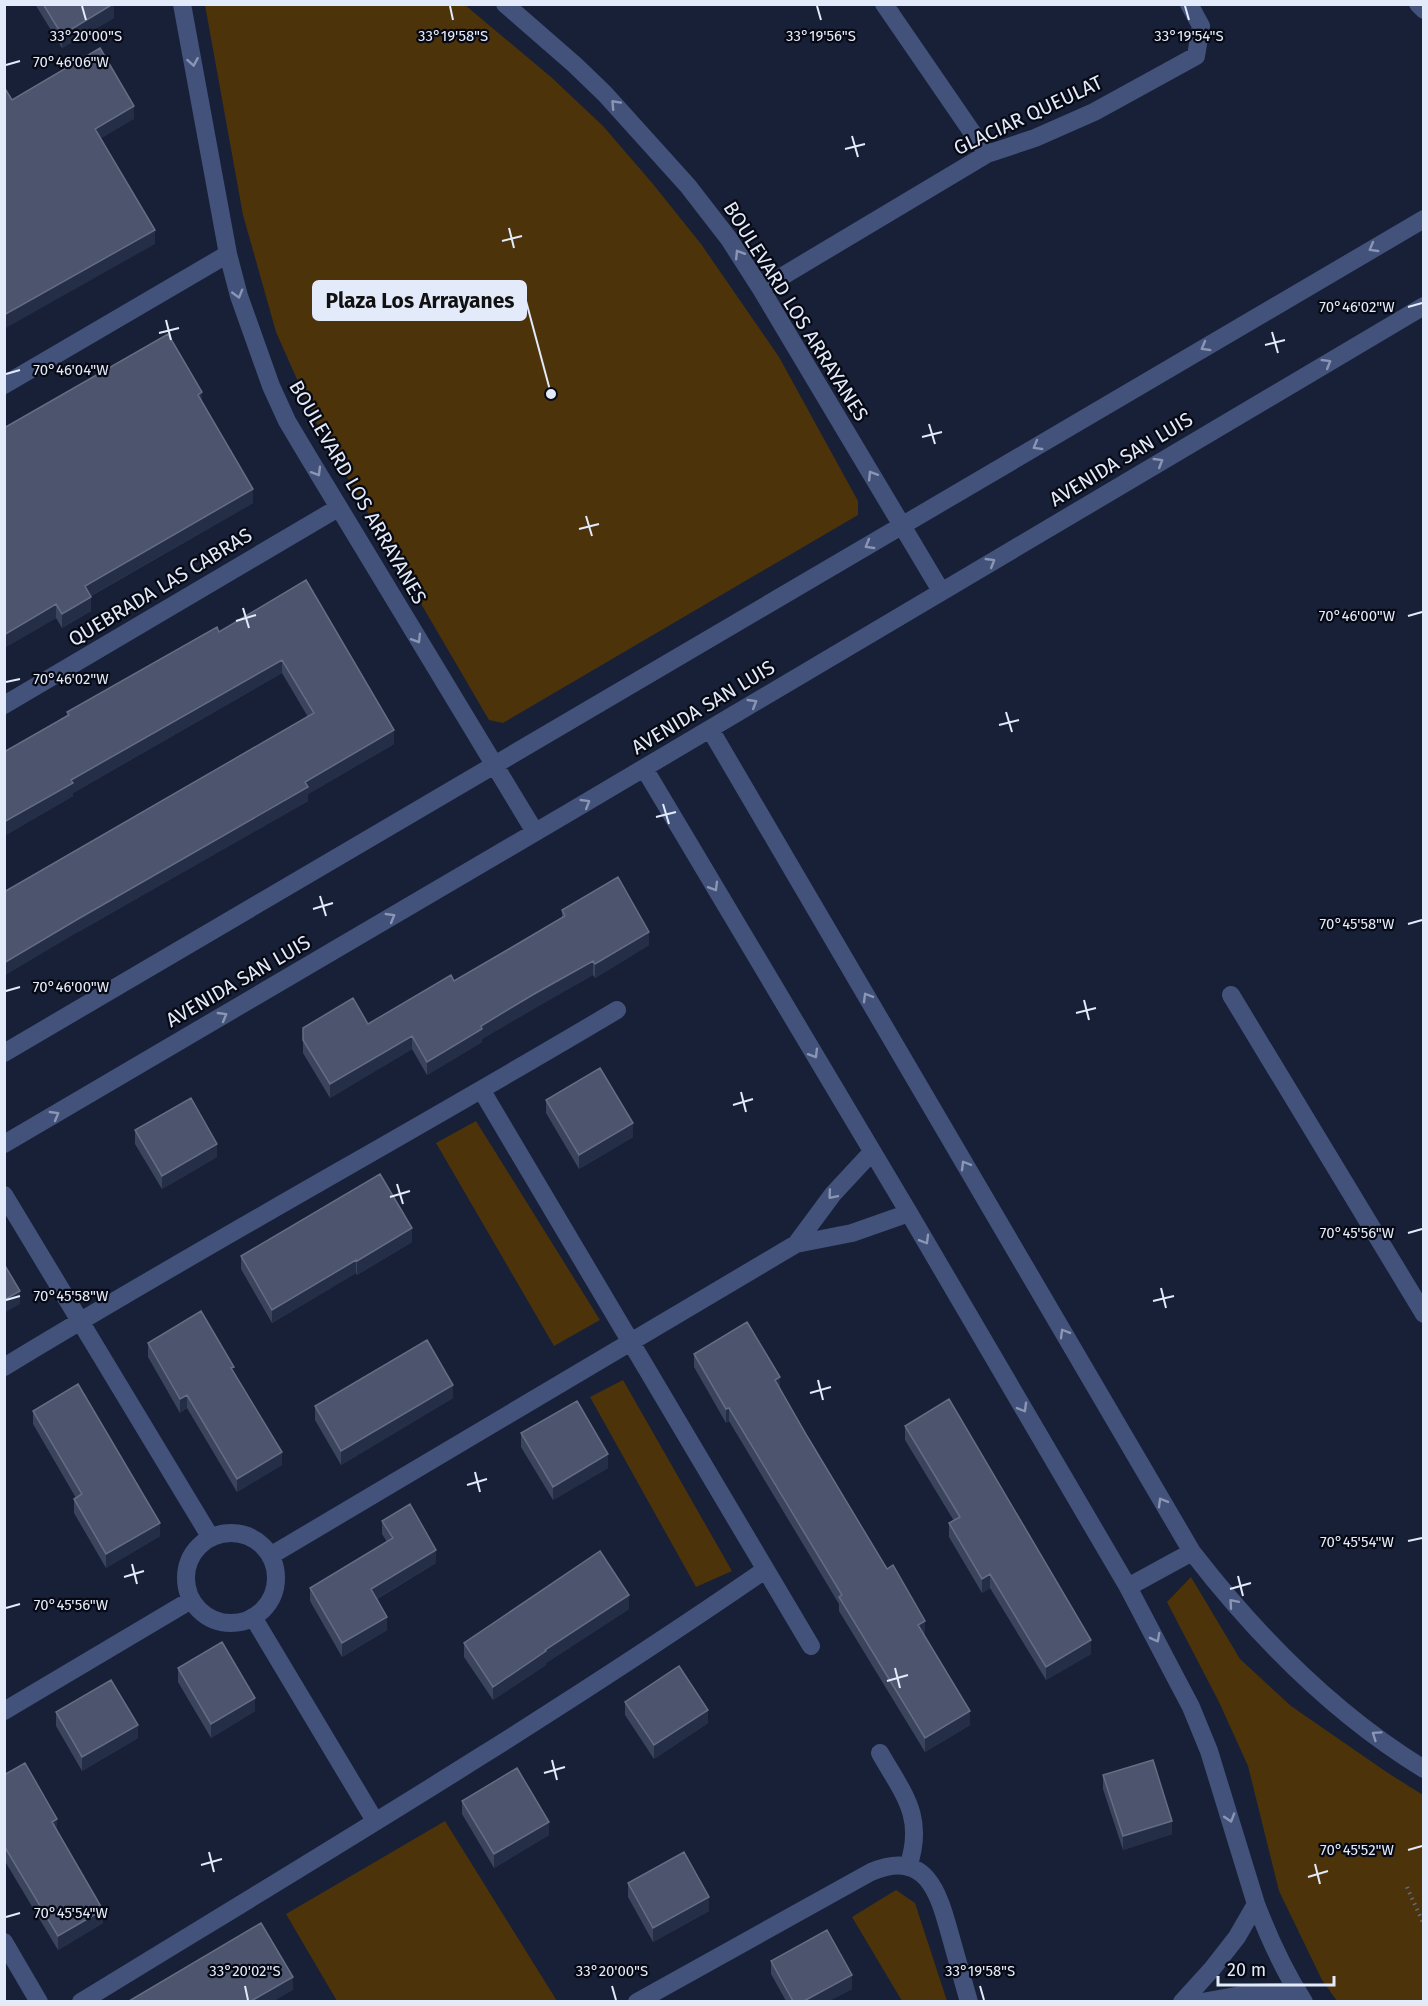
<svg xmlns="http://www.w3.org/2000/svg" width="1428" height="2006" font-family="'Fira Sans',sans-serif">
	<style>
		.green { fill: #4c330a }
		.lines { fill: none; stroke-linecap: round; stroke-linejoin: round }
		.path { stroke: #626a7e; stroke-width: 4; stroke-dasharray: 1.5 4.5; stroke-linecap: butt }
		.service { stroke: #43527b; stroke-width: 18 }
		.minor { stroke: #43527b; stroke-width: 18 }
		.wall { fill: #3a445c }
		.shaded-wall { fill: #242e46 }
		.building { fill: #4c556d; stroke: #646d83; stroke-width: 1.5 }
		.oneway { stroke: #8b96b4 }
		.ticks { fill: none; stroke: #e3eafa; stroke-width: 2 }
		.labels { text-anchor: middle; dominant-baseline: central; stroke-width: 4.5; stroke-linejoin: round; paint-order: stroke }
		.street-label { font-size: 20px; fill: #e3eafa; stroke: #070a14 }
		.ticks-label { font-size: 15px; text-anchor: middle; fill: #e3eafa; stroke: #070a14; stroke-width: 4.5; stroke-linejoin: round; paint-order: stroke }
		.leader { fill: none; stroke: #e3eafa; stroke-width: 2 }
		.callout-dot { fill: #e3eafa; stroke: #070a14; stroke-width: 2 }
		.callout { fill: #e3eafa; stroke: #e3eafa; stroke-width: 2 }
		.callout-label { font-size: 21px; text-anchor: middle; font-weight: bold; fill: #111 }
	</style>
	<rect width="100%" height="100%" fill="#172037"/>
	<path class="green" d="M205,5H465L551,77L603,126L653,184L701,244L779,357L858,501V515L503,723L489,720L320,431L276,332L243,215Z
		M476,1121L600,1320L554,1346L436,1143Z
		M623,1380L732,1571L696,1587L590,1397Z
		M1191,1577L1240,1659L1291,1706L1388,1773L1423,1795V2001H1337L1322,1980L1279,1891L1248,1766L1219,1702L1167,1602Z
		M445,1821L557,2001H337L286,1914Z
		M896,1890L915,1903L947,2001H902L852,1917Z"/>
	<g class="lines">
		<path class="path" d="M1407,1887L1424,1925"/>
		<path class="service" d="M1418,4L1424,10"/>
		<path class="minor" d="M182,4L228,254L239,296L271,386L287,421L306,453L535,832
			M505,4L575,65L605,94L688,186L729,239L761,289L941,591
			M884,4L987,154
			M761,289L987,154L1035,138L1094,112L1196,56L1201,26L1189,4
			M4,385L228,254
			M4,705L338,508
			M710,729L1192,1552C1257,1636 1332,1713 1424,1769
			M644,768L909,1213L1128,1587L1191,1707L1209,1751L1256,1904C1269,1938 1284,1971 1304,2002
			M1231,995L1424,1314
			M4,1053L1424,219
			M482,1091L811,1646
			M4,1144L568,813L1424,306
			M4,1195L211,1538
			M796,1244L833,1194L872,1152
			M4,1367C206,1244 414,1131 617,1010
			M186 1578a45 45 0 1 1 90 0a45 45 0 1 1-90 0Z
			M270,1556L796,1244L852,1233L909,1213
			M1128,1587L1192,1552
			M253,1617L375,1821
			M4,1711L191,1600
			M880,1753C904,1795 925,1817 908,1867
			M4,1942L39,2002
			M81,2002C311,1861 543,1723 765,1570
			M637,2002L871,1872C928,1848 939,1895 951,1938C957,1959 963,1980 969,2002
			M1182,2002L1212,1969L1237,1937L1256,1904
			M1202,2002L1252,1993L1297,1991"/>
	</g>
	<path class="wall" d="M35,4H114V18L62,48Z
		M202,403L253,503L91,596V611L62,628L56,618L4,648Z
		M306,580L394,744L308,794V801L78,932L308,717L282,673L73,793V796L4,836V752L67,715V712L219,632Z
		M562,910L649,945L595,978L593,975L534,1008L482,1039V1042L427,1075L412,1049L330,1098L303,1053V1028L368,1024L454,981L562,917Z
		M546,1100L633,1137L579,1169L546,1113Z
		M135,1130L217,1157L162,1189L135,1144Z
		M412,1242L357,1275L356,1273L272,1323L241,1269V1256Z
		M148,1343L282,1465L237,1492L187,1408L180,1413L148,1357Z
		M694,1354L780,1389L925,1635L924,1636L970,1725L925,1752L839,1611V1604L729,1421L726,1423L694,1367Z
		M453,1398L341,1465L315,1420V1406Z
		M33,1411L160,1536L106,1568L74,1513V1499L76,1498L33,1424Z
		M905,1426L1091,1654L1046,1680L990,1588L982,1593L949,1537V1523L954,1521L905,1440Z
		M521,1433L608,1468L553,1500L521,1447Z
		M382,1521L436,1563L377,1599L387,1630L342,1657L310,1601V1588L387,1542L382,1534Z
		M629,1609L546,1663V1665L493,1700L464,1657V1643Z
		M178,1668L255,1711L211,1738L178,1682Z
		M625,1702L708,1723L654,1759L625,1715Z
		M56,1712L138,1738L82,1771L56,1726Z
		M4,1775L57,1830L103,1923L58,1950L6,1863L4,1864Z
		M1103,1775L1172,1834L1123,1850L1103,1789Z
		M462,1801L549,1835L494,1868L462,1814Z
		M628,1883L709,1911L653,1942L628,1897Z
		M771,1961L852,1989L829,2001H786L771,1974Z"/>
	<path class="shaded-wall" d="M114,4V18L62,48V35Z
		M134,106V119L95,142V129Z
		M155,230V244L4,329V315Z
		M202,392V406L198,395Z
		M253,489V503L85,599V586Z
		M91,597V611L62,628V614Z
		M56,604V618L4,648V635Z
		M282,660V673L73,793V796L4,836V822L71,780Z
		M394,730V744L308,794V801L78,932L4,976V963L305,782Z
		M649,932V945L595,978V964Z
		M593,961V975L482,1039V1042L427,1075V1062L481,1026Z
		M412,1036V1049L330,1098V1084Z
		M633,1123V1137L579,1169V1155Z
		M217,1144V1157L162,1189V1176Z
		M412,1228V1242L357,1275V1261Z
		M356,1260V1273L272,1323V1310Z
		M20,1291V1304L4,1313V1300Z
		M780,1377V1391L775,1380Z
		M453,1385V1398L341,1465V1451Z
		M187,1395V1408L180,1413V1399Z
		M729,1408V1421L726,1423V1409Z
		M282,1452V1465L237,1492V1479Z
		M608,1454V1468L553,1500V1487Z
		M160,1523V1536L106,1568V1554Z
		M436,1550V1563L371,1602V1589Z
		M990,1574V1588L982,1593V1579Z
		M629,1595V1609L546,1663V1665L493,1700V1687L545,1650Z
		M387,1617V1630L342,1657V1643Z
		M925,1621V1635L918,1639V1625Z
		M1091,1640V1654L1046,1680V1667Z
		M255,1698V1711L211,1738V1724Z
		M708,1710V1723L654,1759V1745Z
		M970,1711V1725L925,1752V1738Z
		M138,1725V1738L82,1771V1757Z
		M57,1819V1832L52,1822Z
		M1172,1821V1834L1123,1850V1836Z
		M549,1822V1835L494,1868V1854Z
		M6,1849V1863L4,1864V1850Z
		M709,1897V1911L653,1942V1928Z
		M103,1910V1923L58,1950V1936Z
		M852,1975V1989L829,2001H804Z
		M293,1977V1990L274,2001H251Z"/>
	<path class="building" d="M43,4H113L62,35Z
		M100,48L134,106L95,129L155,230L4,315V87L12,100Z
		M168,334L202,392L198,395L253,489L85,586L91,597L62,614L56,604L4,635V428Z
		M306,580L394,730L305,782L308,787L78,919L4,963V892L314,713L282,660L71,780L73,783L4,822V752L69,715L67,712L217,627L219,632Z
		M618,877L649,932L595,964L593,961L534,994L481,1026L482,1029L427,1062L412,1036L330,1084L303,1040V1028L353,998L368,1024L451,975L454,981L509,949L565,916L562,910Z
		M600,1068L633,1123L579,1155L546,1100Z
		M191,1098L217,1144L162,1176L135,1130Z
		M380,1174L412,1228L357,1261L356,1260L272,1310L241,1256Z
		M4,1264L20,1291L4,1300Z
		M201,1311L234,1367L231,1368L282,1452L237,1479L187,1395L180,1399L148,1343Z
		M747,1322L780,1377L775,1380L807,1436L887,1569L893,1565L925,1621L918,1625L970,1711L925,1738L839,1597L842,1595L729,1408L726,1409L694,1354Z
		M427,1340L453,1385L341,1451L315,1406Z
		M78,1384L160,1523L106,1554L74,1499L82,1494L33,1411Z
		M949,1399L1091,1640L1046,1667L990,1574L982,1579L949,1523L960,1517L905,1426Z
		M577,1401L608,1454L553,1487L521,1433Z
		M410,1504L436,1550L371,1589L387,1617L342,1643L310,1588L393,1538L382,1521Z
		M600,1551L629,1595L545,1650L546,1651L493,1687L464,1643Z
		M222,1642L255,1698L211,1724L178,1668Z
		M679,1666L708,1710L654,1745L625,1702Z
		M111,1680L138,1725L82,1757L56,1712Z
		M1153,1760L1172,1821L1123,1836L1103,1775Z
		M25,1763L57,1819L52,1822L103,1910L58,1936L6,1849L4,1850V1775Z
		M517,1768L549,1822L494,1854L462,1801Z
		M684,1852L709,1897L653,1928L628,1883Z
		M261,1923L293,1977L251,2001H129Z
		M827,1930L852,1975L804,2001H793L771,1961Z"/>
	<defs><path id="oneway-chevron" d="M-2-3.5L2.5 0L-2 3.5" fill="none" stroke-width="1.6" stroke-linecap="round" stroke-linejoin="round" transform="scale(1.5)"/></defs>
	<g class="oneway">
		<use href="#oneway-chevron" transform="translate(193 62) rotate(80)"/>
		<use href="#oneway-chevron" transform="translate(615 104) rotate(-133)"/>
		<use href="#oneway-chevron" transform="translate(1373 248) rotate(150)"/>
		<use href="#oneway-chevron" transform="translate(739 254) rotate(-122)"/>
		<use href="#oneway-chevron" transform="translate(238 294) rotate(74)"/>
		<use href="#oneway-chevron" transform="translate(1205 347) rotate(150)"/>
		<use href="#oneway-chevron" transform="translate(1327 363) rotate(-31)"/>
		<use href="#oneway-chevron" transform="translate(1037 446) rotate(150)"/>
		<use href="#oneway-chevron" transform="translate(1159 462) rotate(-31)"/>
		<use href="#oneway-chevron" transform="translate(317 472) rotate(59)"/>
		<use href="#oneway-chevron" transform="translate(872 475) rotate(-122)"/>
		<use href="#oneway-chevron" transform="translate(869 545) rotate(150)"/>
		<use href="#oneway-chevron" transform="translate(991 562) rotate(-31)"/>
		<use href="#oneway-chevron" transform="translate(417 639) rotate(59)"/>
		<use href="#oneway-chevron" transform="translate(753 703) rotate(-31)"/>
		<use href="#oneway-chevron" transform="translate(586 803) rotate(-31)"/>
		<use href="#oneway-chevron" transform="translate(714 887) rotate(59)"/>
		<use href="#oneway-chevron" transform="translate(391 917) rotate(-30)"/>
		<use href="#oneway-chevron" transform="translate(867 997) rotate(-120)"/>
		<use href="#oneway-chevron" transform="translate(223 1016) rotate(-30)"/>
		<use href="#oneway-chevron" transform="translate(814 1054) rotate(59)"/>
		<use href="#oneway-chevron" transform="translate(55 1115) rotate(-30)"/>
		<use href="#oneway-chevron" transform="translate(965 1165) rotate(-120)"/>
		<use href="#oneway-chevron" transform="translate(832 1195) rotate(130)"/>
		<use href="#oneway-chevron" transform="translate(925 1240) rotate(60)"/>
		<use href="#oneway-chevron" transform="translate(1064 1333) rotate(-120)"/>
		<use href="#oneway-chevron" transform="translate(1023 1408) rotate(60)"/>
		<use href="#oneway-chevron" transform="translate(1162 1502) rotate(-120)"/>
		<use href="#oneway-chevron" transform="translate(1233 1603) rotate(-131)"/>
		<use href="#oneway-chevron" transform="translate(1156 1638) rotate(62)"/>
		<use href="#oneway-chevron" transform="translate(1376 1735) rotate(-145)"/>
		<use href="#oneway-chevron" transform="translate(1230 1818) rotate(73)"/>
	</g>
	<path class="ticks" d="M82,6L86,20M450,6L453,20M817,6L821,20M1185,6L1189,20M6,65L20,61M852,136L858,157M845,149L865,144M509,228L514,248M502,241L522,236M1408,307L1422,303M166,320L171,340M1272,332L1278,353M159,333L179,328M1265,345L1285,340M6,374L20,370M929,424L935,444M922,437L942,432M586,516L592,536M579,529L599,524M243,608L249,628M1408,616L1422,612M236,621L256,615M6,682L20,679M1006,712L1012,732M999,725L1019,720M663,804L669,824M656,817L676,812M320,896L326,916M313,909L333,903M1408,924L1422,920M6,991L20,987M1084,1000L1089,1020M1076,1013L1096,1008M741,1092L746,1112M733,1105L753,1099M397,1184L403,1204M390,1197L410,1191M1408,1233L1422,1229M1161,1288L1166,1308M6,1300L20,1296M1153,1301L1174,1296M818,1380L823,1400M810,1393L831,1387M475,1472L480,1492M467,1485L487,1479M1408,1541L1422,1538M132,1564L137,1584M1238,1576L1243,1596M124,1577L144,1571M1230,1589L1251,1583M6,1608L20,1604M895,1668L900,1688M887,1681L908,1675M552,1760L557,1780M544,1773L565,1767M1408,1850L1422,1846M209,1852L214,1872M1315,1864L1320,1884M201,1865L222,1859M1308,1877L1328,1871M6,1917L20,1913M245,1986L248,2000M612,1986L616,2000M980,1986L984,2000"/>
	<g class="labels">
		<g class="street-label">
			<text transform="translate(1028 115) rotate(-25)">GLACIAR QUEULAT</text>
			<text transform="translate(796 311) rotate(58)">BOULEVARD LOS ARRAYANES</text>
			<text transform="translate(1121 459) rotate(-31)">AVENIDA SAN LUIS</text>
			<text transform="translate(358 492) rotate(60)">BOULEVARD LOS ARRAYANES</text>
			<text transform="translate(160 587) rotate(-31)">QUEBRADA LAS CABRAS</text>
			<text transform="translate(703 707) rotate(-31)">AVENIDA SAN LUIS</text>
			<text transform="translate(238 981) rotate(-30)">AVENIDA SAN LUIS</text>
		</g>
	</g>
	<g class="ticks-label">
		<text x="86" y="41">33°20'00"S</text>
		<text x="453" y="41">33°19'58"S</text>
		<text x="821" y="41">33°19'56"S</text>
		<text x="1189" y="41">33°19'54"S</text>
		<text x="71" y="67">70°46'06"W</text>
		<text x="1357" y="312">70°46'02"W</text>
		<text x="71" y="375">70°46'04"W</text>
		<text x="1357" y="621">70°46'00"W</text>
		<text x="71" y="684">70°46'02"W</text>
		<text x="1357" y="929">70°45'58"W</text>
		<text x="71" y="992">70°46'00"W</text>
		<text x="1357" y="1238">70°45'56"W</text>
		<text x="71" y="1301">70°45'58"W</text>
		<text x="1357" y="1547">70°45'54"W</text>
		<text x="71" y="1610">70°45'56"W</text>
		<text x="1357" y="1855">70°45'52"W</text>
		<text x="71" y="1918">70°45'54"W</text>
		<text x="245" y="1976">33°20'02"S</text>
		<text x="612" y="1976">33°20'00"S</text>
		<text x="980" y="1976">33°19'58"S</text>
	</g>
	<path class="leader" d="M551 394L526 301"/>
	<circle class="callout-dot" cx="551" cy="394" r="6"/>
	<rect class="callout" x="313" y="281" width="213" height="39" rx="6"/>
	<g class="callout-label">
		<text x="420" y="308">Plaza Los Arrayanes</text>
	</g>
	<rect width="1428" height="2006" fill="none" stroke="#e3eafa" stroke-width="12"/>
	<path d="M1218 1976v9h116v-9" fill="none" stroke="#e3eafa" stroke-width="3"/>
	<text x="1227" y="1976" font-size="18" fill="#e3eafa" stroke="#070a14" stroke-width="4.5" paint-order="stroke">20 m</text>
</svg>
